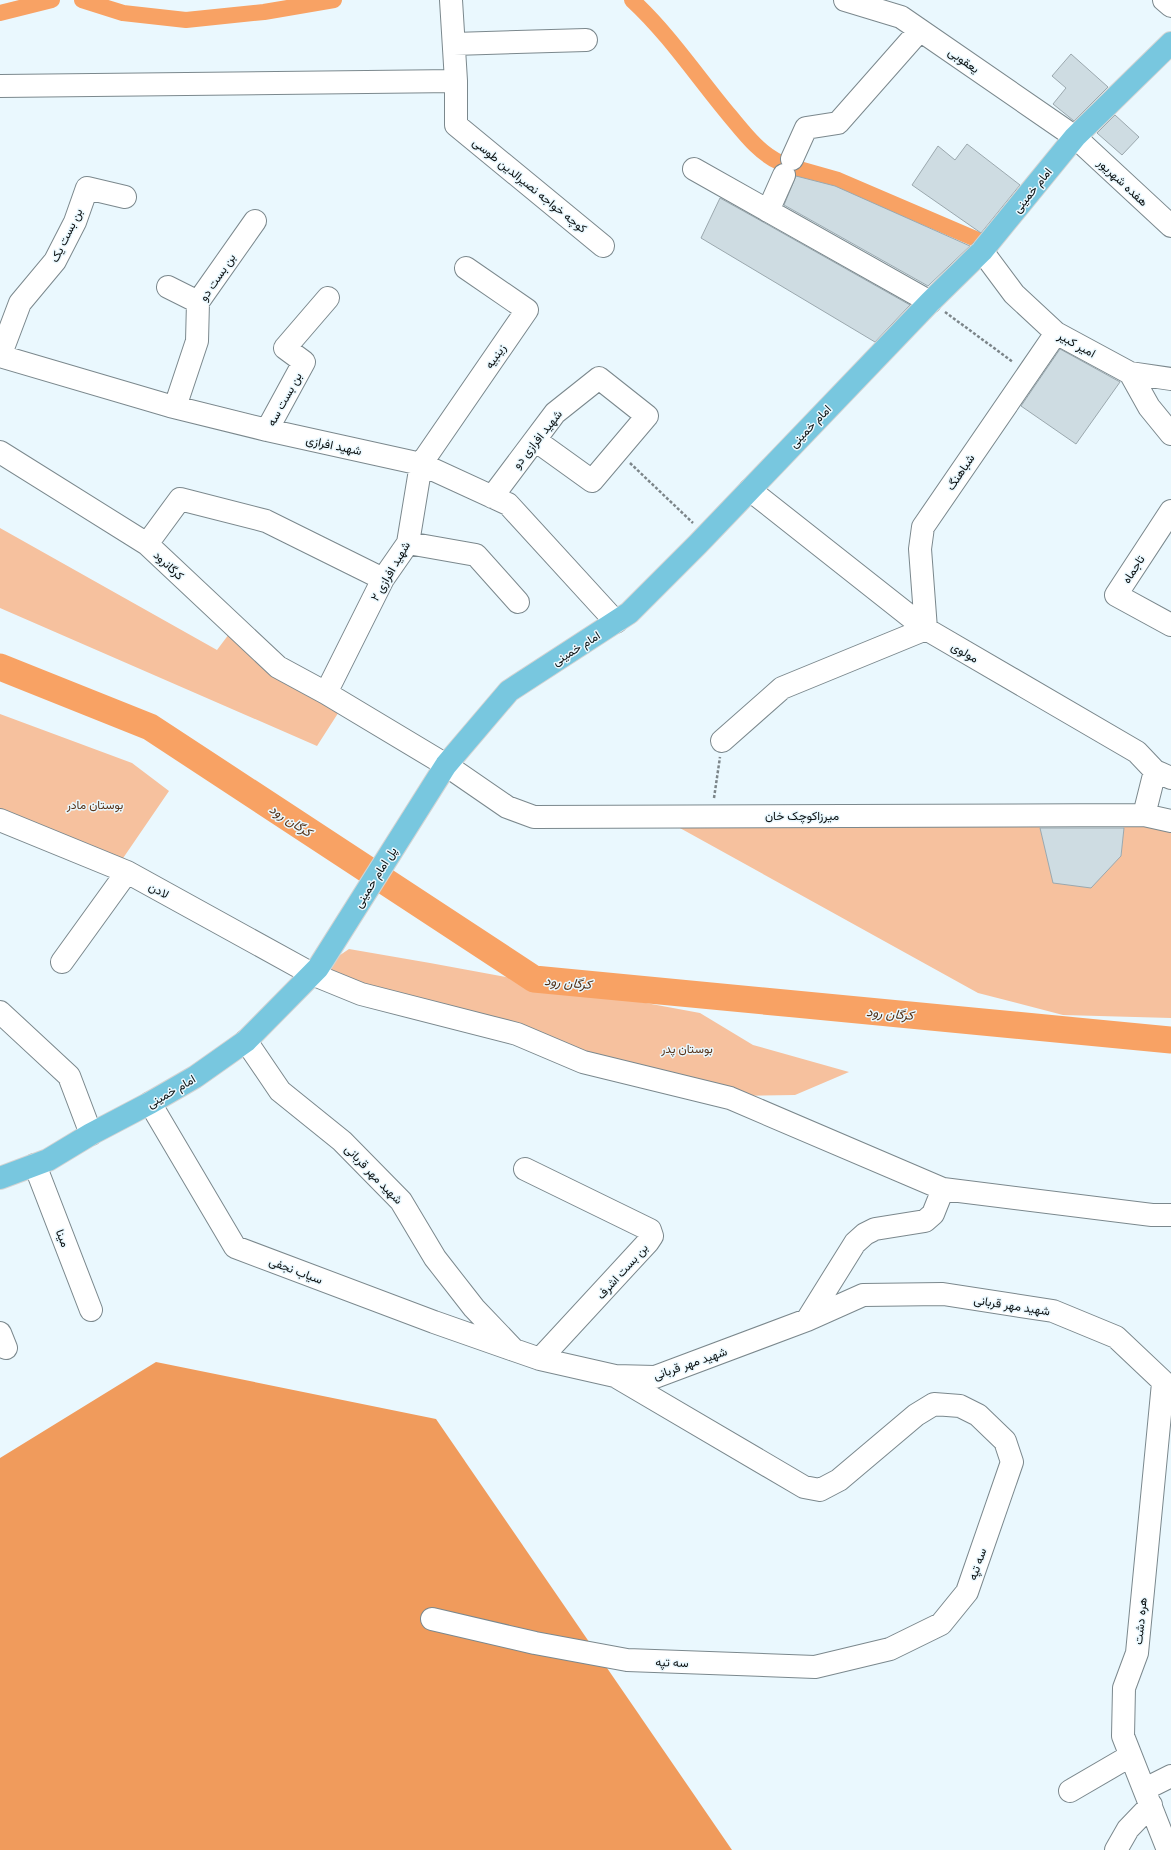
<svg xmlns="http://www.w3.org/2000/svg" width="1171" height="1850" font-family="'Open Sans',Vazirmatn,sans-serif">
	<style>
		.green { fill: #f6c19e }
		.forest { fill: #f09b5c }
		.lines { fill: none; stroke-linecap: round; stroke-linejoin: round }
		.canal { stroke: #f8a264; stroke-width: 16 }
		.river { stroke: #f8a264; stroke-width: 27 }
		.building { fill: #cedce2; stroke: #9ba8ae }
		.minor-casing { stroke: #7b888d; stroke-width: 24 }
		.major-casing { stroke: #d3d4d4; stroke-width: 24 }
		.path { stroke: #7c8589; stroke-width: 2.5; stroke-dasharray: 3 2; stroke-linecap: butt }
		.minor { stroke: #fff; stroke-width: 22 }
		.major { stroke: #78c7df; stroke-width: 22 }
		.labels { text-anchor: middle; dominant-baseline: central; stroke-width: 3; stroke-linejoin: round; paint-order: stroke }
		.street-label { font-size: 12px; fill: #0a0f10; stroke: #eaf8fe }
		.park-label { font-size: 12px; fill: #57341a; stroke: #eaf8fe }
		.water-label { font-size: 13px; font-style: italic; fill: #512f15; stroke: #eaf8fe }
	</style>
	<rect width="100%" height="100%" fill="#eaf8fe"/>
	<path class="green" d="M0,528L217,650L235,626L342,707L317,746L0,608Z
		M0,714L132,763L169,791L117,867L0,820Z
		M1037,815L1053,882L1121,856L1125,815L1171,821V1018L1063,1015L978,993L660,817Z
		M349,949L430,963L700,1013L753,1045L849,1072L795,1095L731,1096L312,974Z"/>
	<path class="forest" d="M156,1362L436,1419L732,1850H0V1458Z"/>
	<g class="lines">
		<path class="canal" d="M82,0L123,13L186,20L264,12L334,0
			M632,0C669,34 698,78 730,116C745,134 760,154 781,163
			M0,13L52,0
			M792,167L838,180L978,240"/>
		<path class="river" d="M0,667L150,727L534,979L1171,1040"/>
	</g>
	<path class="building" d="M1071,54L1108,87L1074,121L1053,104L1066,88L1052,76Z
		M1115,115L1139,137L1122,155L1097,133Z
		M967,144L1020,185L981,233L912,185L938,146L955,160Z
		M796,176L835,186L970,246L928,286L784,205Z
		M720,198L763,222L910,305L875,342L701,238Z
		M1060,349L1120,382L1076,444L1021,406Z
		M1040,828H1124L1121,856L1091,888L1053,883Z"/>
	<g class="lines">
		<g class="minor-casing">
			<path id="minor" d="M451,0L456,81V125L603,246
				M845,0L901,17L1075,137L1171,226
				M1164,0L1171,6
				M454,44L586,40
				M0,86L456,81
				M792,159L806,128L838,123L920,30
				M694,169L930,302
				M125,197L87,188L75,222L55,261L20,303L0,356L170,406L267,430L421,464L508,504L616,622
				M768,211L784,175
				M982,251L1014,294L1056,333L1130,373L1149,407L1171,434
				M168,287L198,302
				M1130,373L1171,379
				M175,407L197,341L198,302L255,221
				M267,430L304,362L285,348L328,298
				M0,452L147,544L278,667L326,693L446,765L507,807L534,817L1144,815L1171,821
				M750,490L926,629L1137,752L1155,771L1144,815
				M492,497L555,413L599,378L647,416L592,481L535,440
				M1171,511L1116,595L1171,625
				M408,543L476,555L518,602
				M147,544L180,499L266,521L383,579
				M926,629L920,549L923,527L1056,333
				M326,693L383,579L408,543L421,464L527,310L466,268
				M722,741L782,688L926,629
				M1155,771L1171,778
				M0,820L127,872L312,974L361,994L517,1034L583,1062L730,1098L943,1189L1152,1215H1171
				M62,962L127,872
				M0,1012L69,1076L91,1134
				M246,1041L280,1091L342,1141L401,1201L435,1258L474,1308L514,1350L540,1359L615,1376L655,1377L807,1320L863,1295L943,1294L1053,1311L1116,1337L1171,1389
				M150,1103L235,1247L434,1322L511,1349
				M35,1165L91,1310
				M525,1169L650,1230L652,1236L648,1242L540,1359
				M807,1320L855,1243L865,1234L875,1229L925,1221L933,1214L943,1189
				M0,1333L6,1348
				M1163,1383L1137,1653L1124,1688L1123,1736L1168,1850
				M432,1619L535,1643L627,1660L815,1667L890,1649L941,1624L967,1592L1012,1462L1005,1441L978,1415L960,1406L934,1404L916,1415L839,1480L820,1490L804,1487L615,1376
				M1145,1789L1171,1776
				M1070,1791L1130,1756
				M1116,1850L1128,1829L1151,1805"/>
		</g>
		<g class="major-casing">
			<path id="major" d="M0,1178L48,1160L91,1134L150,1103L195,1077L246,1041L318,968L446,765L509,691L629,613L698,544L930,302L982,251L1075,137L1171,43"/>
		</g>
		<path class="path" d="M945,312L1013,362
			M630,463L693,523
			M714,798L720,757"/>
		<use href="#minor" class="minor"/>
		<use href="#major" class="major"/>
	</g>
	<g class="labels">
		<g class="street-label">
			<text transform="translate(964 60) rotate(35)">یعقوبی</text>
			<text transform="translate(1123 182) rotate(43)">هفده شهریور</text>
			<text transform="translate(530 185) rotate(39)">کوچه خواجه نصیرالدین طوسی</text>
			<text transform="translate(1032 190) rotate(-51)">امام خمینی</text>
			<text transform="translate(66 235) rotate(-64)">بن بست یک</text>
			<text transform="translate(217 277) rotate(-56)">بن بست دو</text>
			<text transform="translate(1077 344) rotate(29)">امیر کبیر</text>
			<text transform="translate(495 356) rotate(-55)">زینبیه</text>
			<text transform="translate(284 399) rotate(-61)">بن بست سه</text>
			<text transform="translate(810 426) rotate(-46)">امام خمینی</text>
			<text transform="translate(537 439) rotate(-51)">شهید افرازی دو</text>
			<text transform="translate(334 445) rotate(12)">شهید افرازی</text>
			<text transform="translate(960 472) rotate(-56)">شباهنگ</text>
			<text transform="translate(169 565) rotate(43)">کرگانرود</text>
			<text transform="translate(1133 569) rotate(-57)">تاجماه</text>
			<text transform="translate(390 571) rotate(-60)">شهید افرازی ۲</text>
			<text transform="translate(576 648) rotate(-32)">امام خمینی</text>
			<text transform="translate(965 652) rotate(30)">مولوی</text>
			<text x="802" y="815">میرزاکوچک خان</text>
			<text transform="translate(375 877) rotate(-58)">پل امام خمینی</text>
			<text transform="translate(159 890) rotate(29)">لادن</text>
			<text transform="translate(171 1091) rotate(-30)">امام خمینی</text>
			<text transform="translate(374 1174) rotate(46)">شهید مهر قربانی</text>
			<text transform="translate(63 1238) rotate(69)">مینا</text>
			<text transform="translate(296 1270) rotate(21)">سیاب نجفی</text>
			<text transform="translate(622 1271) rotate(-48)">بن بست اشرف</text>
			<text transform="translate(1012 1305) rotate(9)">شهید مهر قربانی</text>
			<text transform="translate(690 1363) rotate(-19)">شهید مهر قربانی</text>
			<text transform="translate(977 1564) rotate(-71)">سه تپه</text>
			<text transform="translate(1140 1621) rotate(-84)">هره دشت</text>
			<text transform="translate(672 1662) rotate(2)">سه تپه</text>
		</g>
		<g class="park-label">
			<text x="95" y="804">بوستان مادر</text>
			<text x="687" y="1048">بوستان پدر</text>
		</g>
		<g class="water-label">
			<text transform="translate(291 820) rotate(33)">کرگان رود</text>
			<text transform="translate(568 982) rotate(5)">کرگان رود</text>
			<text transform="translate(890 1013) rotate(5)">کرگان رود</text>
		</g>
	</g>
</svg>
